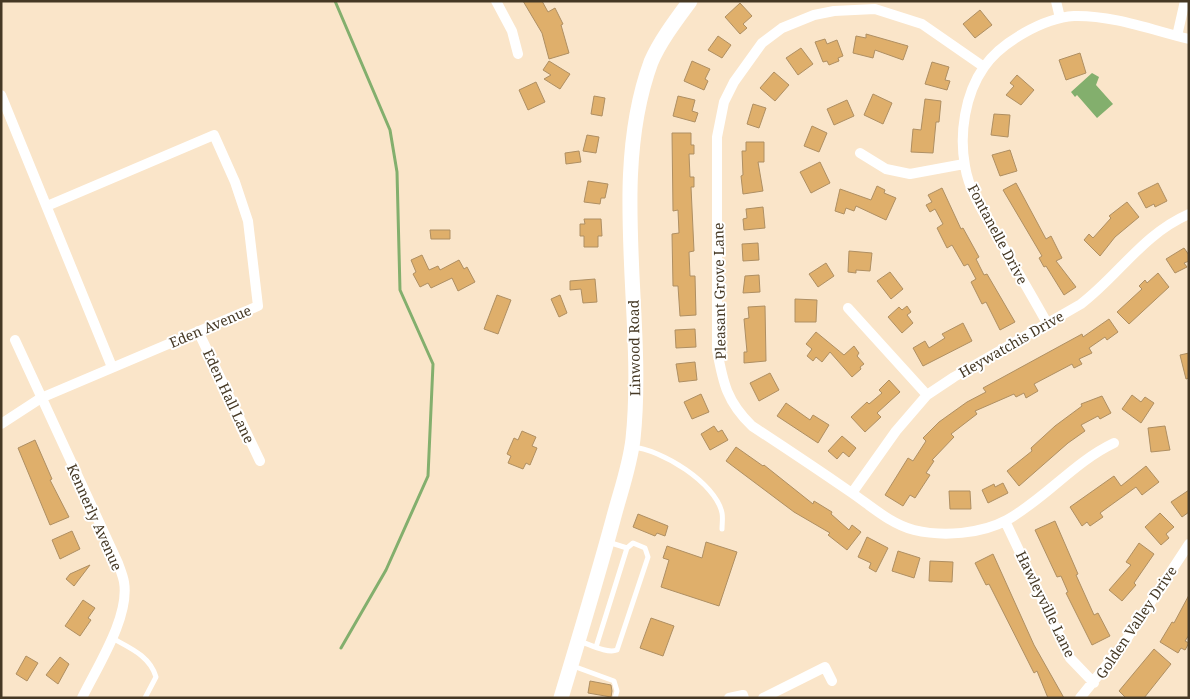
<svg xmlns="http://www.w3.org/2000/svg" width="1190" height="699" font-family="'Noto Serif',serif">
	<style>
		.water { fill: #83af6d }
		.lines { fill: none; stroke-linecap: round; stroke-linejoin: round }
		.stream { stroke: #83af6d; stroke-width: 3 }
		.building { fill: #dfaf6b; stroke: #af8f62 }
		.lane { stroke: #fff; stroke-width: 5 }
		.street { stroke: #fff; stroke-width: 10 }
		.secondary { stroke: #fff; stroke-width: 15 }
		.labels { text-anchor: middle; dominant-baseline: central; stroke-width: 4; stroke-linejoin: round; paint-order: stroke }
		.street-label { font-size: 14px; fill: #453824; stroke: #fff }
	</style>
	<rect width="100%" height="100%" fill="#fae5c9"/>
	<path class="water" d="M1092,73L1099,77L1096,85L1113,104L1097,118L1077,95L1075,97L1071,92Z"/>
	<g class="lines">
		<path class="stream" d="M335,1L390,130L397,172L400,290L433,364L428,476L386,570L341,648"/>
	</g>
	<path class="building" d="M523,1H542L548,12L555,8L563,24L561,25L569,53L549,59L542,33Z
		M740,3L752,16L743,24L747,28L740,34L725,17Z
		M980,10L992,25L975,38L963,24Z
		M866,34L908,46L903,60L875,50L873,58L853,53L856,36L866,38Z
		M718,36L731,45L722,58L708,50Z
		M825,39L827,44L837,40L843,56L838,58L839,61L829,65L827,61L823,62L815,42Z
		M801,48L813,64L798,75L786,58Z
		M1080,53L1086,73L1066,80L1059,60Z
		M549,61L570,74L560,89L544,79L551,75L543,70Z
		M692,61L710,69L705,79L708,81L704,90L684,81Z
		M932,62L949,67L945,80L950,81L947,90L925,84Z
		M774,72L789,85L775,101L760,88Z
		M1017,75L1034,90L1021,105L1006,95L1014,86L1010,83Z
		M536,82L545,102L528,110L519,90Z
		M873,94L892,103L883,124L864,115Z
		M594,96L605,98L602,116L591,114Z
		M678,96L695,100L692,111L698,113L695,122L673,116Z
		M925,99L941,101L939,122H936L933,153L911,152L913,129L921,130Z
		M847,100L854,116L834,125L827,109Z
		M753,104L766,108L759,128L747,124Z
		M994,114L1010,115L1008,137L991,135Z
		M812,126L827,133L819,152L804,146Z
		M672,133H691V145H694V154H689L690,177H694V187H691L694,251L689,252L690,276H695L696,315L680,316L678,286H673L672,234L679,233L678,210L673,211Z
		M587,135L599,137L596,153L583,151Z
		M746,142H764V162H758L763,191L743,194L741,176L743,175L742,151H746Z
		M1010,150L1017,171L1000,176L992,155Z
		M579,151L581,162L566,164L565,153Z
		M820,162L830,183L811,193L800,172Z
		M588,181L608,184L605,198H601L600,204L584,202Z
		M1016,183L1046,239L1051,236L1062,258L1056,261L1076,287L1064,295L1046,266L1044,267L1039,258L1042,256L1003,190Z
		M1158,183L1167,201L1155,207L1154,204L1146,208L1138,193Z
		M877,186L885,190L884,193L896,198L886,220L856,206L854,211L846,208L844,214L835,211L840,189L871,200Z
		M942,188L961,229L963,228L979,257L976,259L984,275L987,274L1015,322L1000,330L986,302L982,304L971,282L976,279L968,264L964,266L952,245L947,248L937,228L943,224L935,209L930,212L926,205L932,202L928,195Z
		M1127,202L1139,217L1115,237L1100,256L1084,240L1089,234L1093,238L1111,218L1109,216Z
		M763,207L765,228L744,230L743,219L747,218L746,209Z
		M584,219H601L602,236H598V247H584V236H580V224H585Z
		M430,230H450V239H431Z
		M758,243L759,260L743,261L742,244Z
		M1184,248L1189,255V261L1184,263L1187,267L1175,273L1166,259Z
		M849,251L872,253L870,271L856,270V273L848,272Z
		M422,255L429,270L438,266L440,270L459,260L464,269L467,267L475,282L458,291L452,278L431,288L428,283L420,287L413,274L416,272L411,260Z
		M826,263L834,276L818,287L809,274Z
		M890,272L903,289L891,299L877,281Z
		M1158,273L1169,287L1129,324L1117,312L1142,289L1139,286L1145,280L1147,283Z
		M759,275L760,292L743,293L745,276Z
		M595,279L597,302L583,303L581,289L570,290V281Z
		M497,295L511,300L498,334L484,329Z
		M560,295L567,313L559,317L551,299Z
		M795,299L817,300L816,322H795Z
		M765,306L766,361L744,363V352H747L744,319L749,318L748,307Z
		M907,306L911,312L907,315L913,323L902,333L888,317L899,307L902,310Z
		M1109,319L1118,332L1107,340L1105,337L1089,348L1092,353L1079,359L1082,364L1074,368L1072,364L1034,384L1038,391L1026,398L1024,393L1016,397L1014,394L975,411L977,414L951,434L954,437L932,460L934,461L926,473L930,475L915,498L910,495L903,506L885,495L908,458L913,461L926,441L923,438L939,422L967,402L986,392L983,388L1082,334L1083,337Z
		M963,323L972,341L923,366L913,348L925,341L929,348L945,338L942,334Z
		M695,329L696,347L676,348L675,330Z
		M816,332L844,355L854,346L859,353L857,356L864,364L860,367L861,369L852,377L830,352L822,362L816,357L813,361L807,356L812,349L806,344Z
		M1189,353V378L1186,379L1180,355Z
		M695,362L697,380L679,382L676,364Z
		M770,373L779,390L759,401L750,383Z
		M889,380L900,392L877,413L881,417L865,432L851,417L867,402L869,404L882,393L879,390Z
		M701,394L709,412L692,419L684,402Z
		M1132,395L1141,402L1145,397L1154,403L1141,423L1122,409Z
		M1102,396L1111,413L1100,419L1098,416L1081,425L1085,431L1068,443L1019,486L1007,471L1032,451L1031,448L1055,426L1082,406L1081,404Z
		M786,403L810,420L813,415L829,425L818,443L777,416Z
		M714,426L718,432L722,430L728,440L710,450L701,434Z
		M1165,426L1170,450L1151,452L1148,428Z
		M522,431L536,437L532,446L537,448L530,465L526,463L523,469L508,463L511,456L507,454L514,438L518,440Z
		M842,436L856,448L849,457L843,452L837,459L828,451Z
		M35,440L52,479L50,480L69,517L50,525L18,448Z
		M736,447L763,466L764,465L813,504L814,501L832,512L831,514L849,530L852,525L861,532L847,550L828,535L830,533L794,512L726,461Z
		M1146,466L1159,482L1142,495L1136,487L1100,513L1103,517L1090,526L1087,522L1082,526L1070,507L1114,476L1121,486Z
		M1003,483L1008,493L988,503L982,490L994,484L995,487Z
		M1189,490V512L1182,517L1171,502Z
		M949,491H970L971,509H950Z
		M1160,513L1174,527L1166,534L1169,538L1161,545L1145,527Z
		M638,514L668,526L665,536L657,533L655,536L633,527Z
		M1055,521L1078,574L1076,575L1094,615L1098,613L1110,636L1092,645L1066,593L1068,592L1061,576L1057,577L1035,530Z
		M72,531L80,549L60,559L52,540Z
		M867,537L888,548L876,572L869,568L871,563L858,557Z
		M706,542L737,552L719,606L661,587L669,560L663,558L667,546L702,558Z
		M1139,543L1154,554L1134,583L1136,585L1122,601L1109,590L1131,565L1126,562Z
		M898,551L920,558L914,578L892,571Z
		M993,554L1034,645L1064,698H1048L1037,671L1034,673L989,584L986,585L975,563Z
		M930,561L953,562L952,582L929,581Z
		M90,565L74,586L66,579L70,574Z
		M1189,595V635L1185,641L1189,643L1185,650L1181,648L1178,653L1160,642L1172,622L1174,623Z
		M83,600L95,608L88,618L91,620L80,636L65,626Z
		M651,618L674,626L663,656L640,648Z
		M1154,649L1171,664L1144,698H1126L1119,691Z
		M26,656L38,663L27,681L16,674Z
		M60,657L69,664L58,684L46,675Z
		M590,681L611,685L612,691L611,697L588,693Z"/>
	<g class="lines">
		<path class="lane" d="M632,447C661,449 716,483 722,513C723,518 722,524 722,529
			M608,542L627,548
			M112,638C130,648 150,656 156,677L145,698
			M579,641C589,644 607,654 617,650L648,557L645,548L633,543L627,548L596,647
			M573,666L614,681L617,691L615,698"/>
		<path class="street" d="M496,1L512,31L518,54
			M1056,1L1060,18
			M1177,36L1185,1
			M984,67L922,24L875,9L834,11L814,15L782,28L762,43L734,82L724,102L717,137V350C723,383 727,402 752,426C784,447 817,469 849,491C870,505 890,524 914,530C943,537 981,534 1007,520C1046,498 1074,462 1114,443
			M1,95L112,367
			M860,153L886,169L910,174L964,164
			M848,308L927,395
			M1047,323C1031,294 1014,266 998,237C985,215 969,192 965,166C959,134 965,94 984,67C1001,42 1044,18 1074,16C1112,15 1152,30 1189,39
			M198,331L260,461
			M15,340L118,563C120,569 123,576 124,582C130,617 97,667 82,698
			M1,424L41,398L258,306L248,221L235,182L214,135L47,206
			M852,493L896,431L927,395L954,377L1081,304C1119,275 1143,234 1189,214
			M1005,521L1070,658L1094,683
			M729,698L743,695L744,698
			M763,698L825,667L832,681
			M1080,698L1122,646L1189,544"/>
		<path class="secondary" d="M561,698C579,638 597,579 613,520C620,493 630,466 633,439C646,317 608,179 651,62C660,41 676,20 690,1"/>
	</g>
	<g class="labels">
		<g class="street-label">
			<text transform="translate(998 234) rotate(62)">Fontanelle Drive</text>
			<text transform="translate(719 291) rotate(-91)">Pleasant Grove Lane</text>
			<text transform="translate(210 326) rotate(-23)">Eden Avenue</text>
			<text transform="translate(1011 344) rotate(-30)">Heywatchis Drive</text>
			<text transform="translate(634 348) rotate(-91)">Linwood Road</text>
			<text transform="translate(229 396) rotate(65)">Eden Hall Lane</text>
			<text transform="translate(95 517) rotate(66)">Kennerly Avenue</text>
			<text transform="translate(1046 604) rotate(64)">Hawleyville Lane</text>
			<text transform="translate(1136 622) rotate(-56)">Golden Valley Drive</text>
		</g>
	</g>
	<rect width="1190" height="699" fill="none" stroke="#453824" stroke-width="5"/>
</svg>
